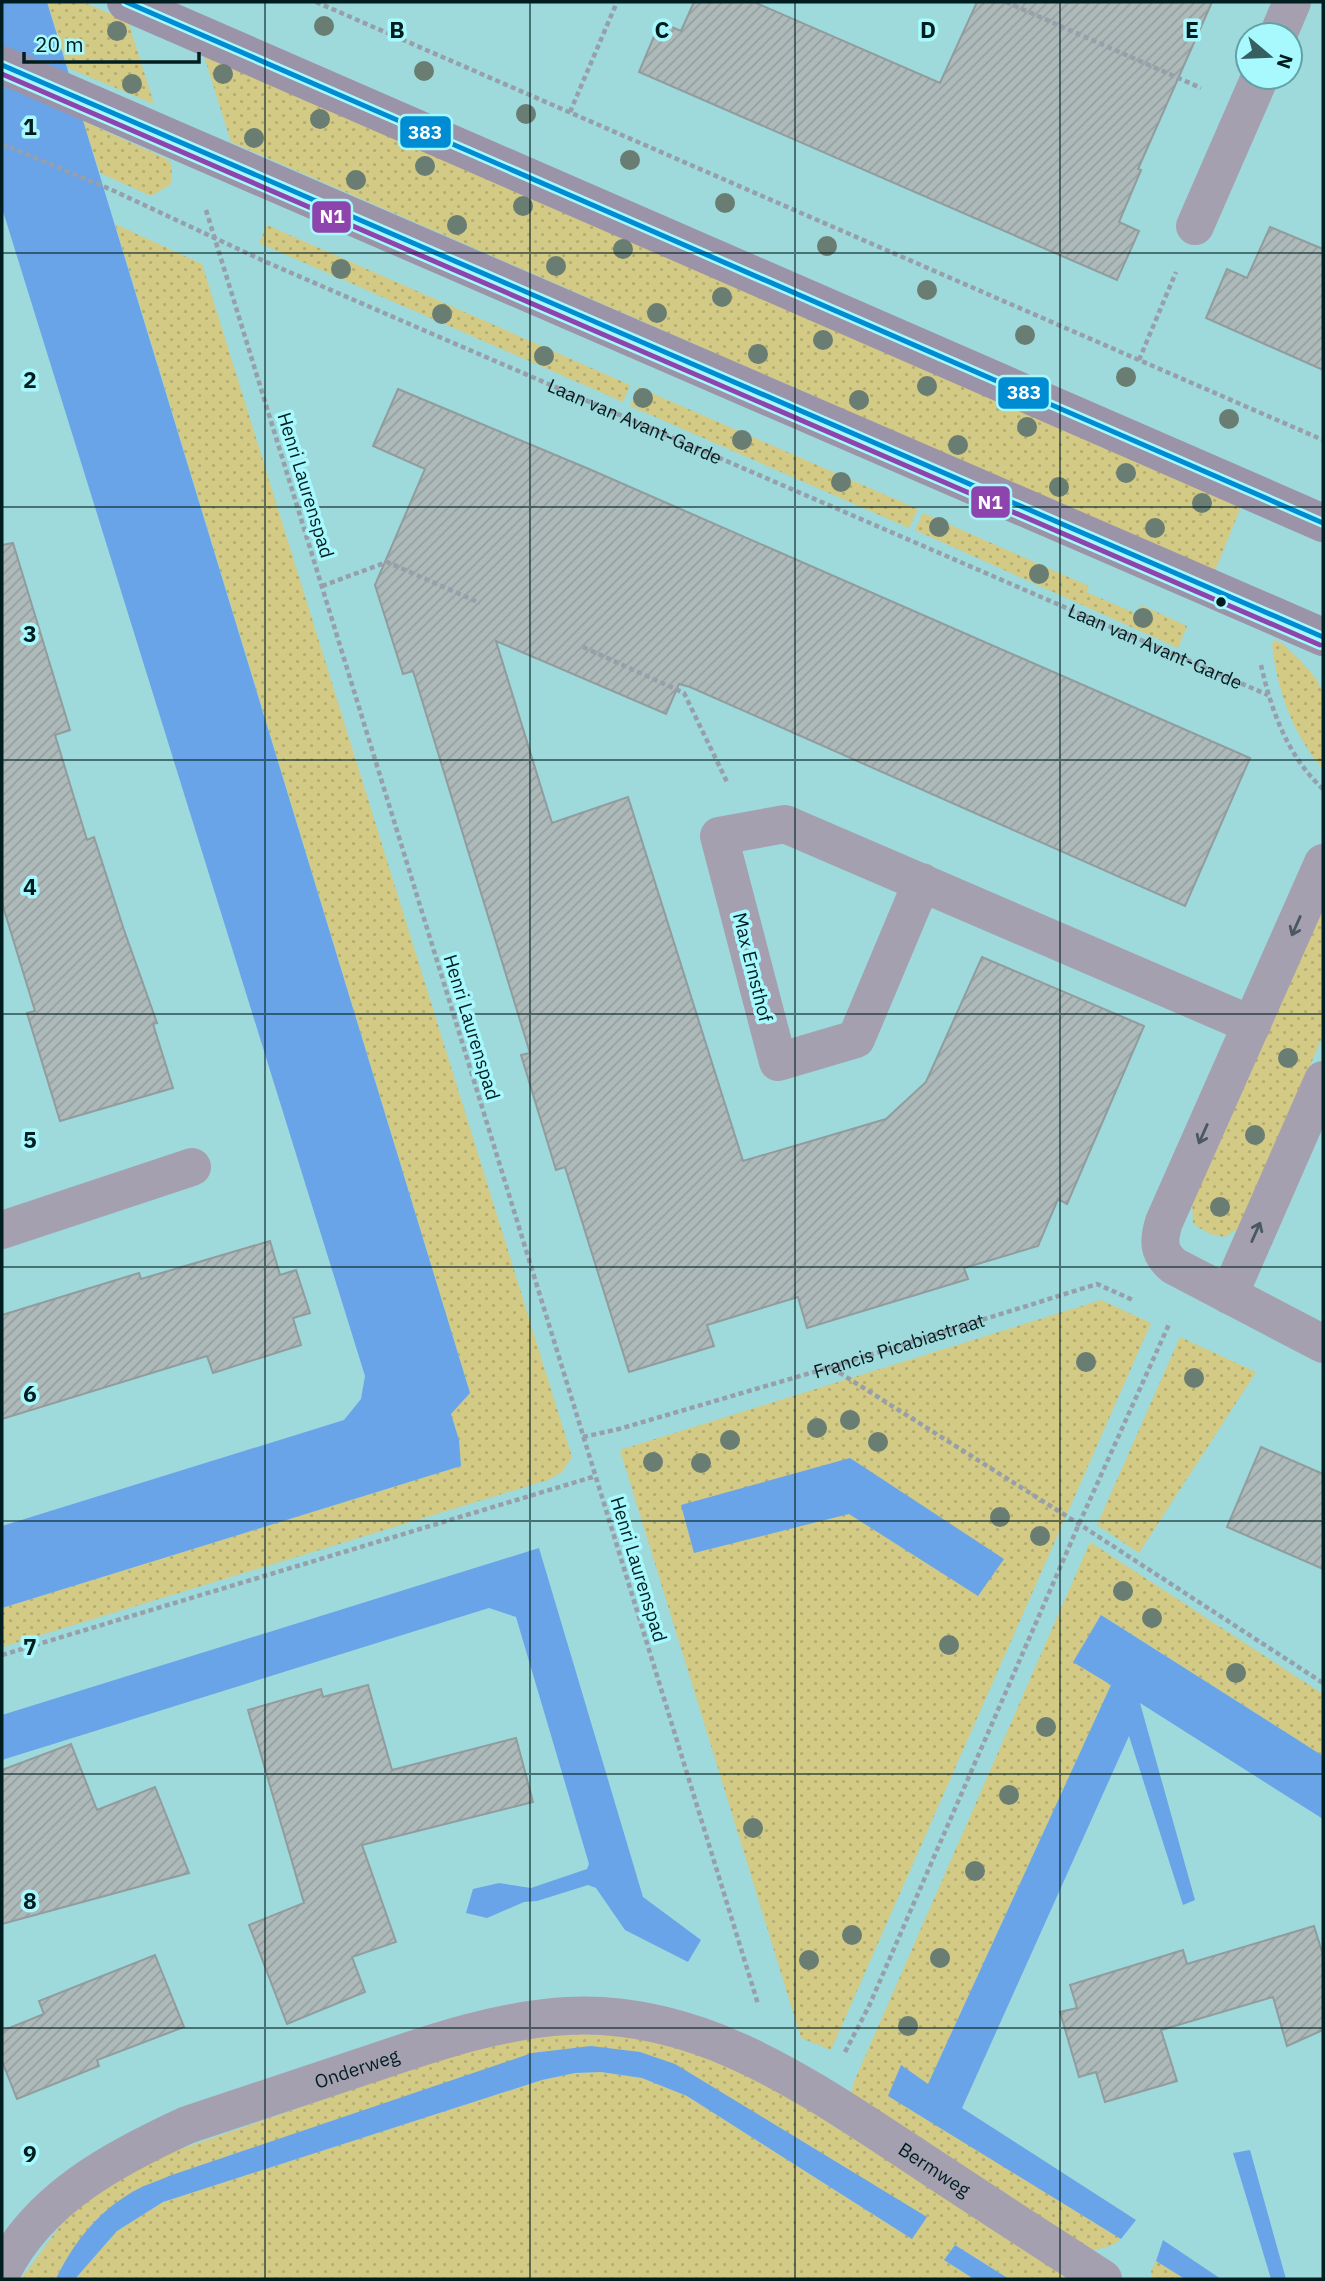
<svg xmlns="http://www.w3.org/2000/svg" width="1325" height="2281" font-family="'IBM Plex Sans',sans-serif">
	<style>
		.grass { fill: url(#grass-dots) }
		.water { fill: #6aa4e8 }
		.building { fill: url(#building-hatch); stroke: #909c9d; stroke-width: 2 }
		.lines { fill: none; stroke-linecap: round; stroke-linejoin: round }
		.path { stroke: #969faa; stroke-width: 4.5; stroke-dasharray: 5 3.5; stroke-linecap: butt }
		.street { stroke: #a5a0b0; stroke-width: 38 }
		.secondary { stroke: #9b93a8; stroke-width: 38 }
		.bus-1-casing { stroke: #a7f9fe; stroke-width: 10 }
		.bus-2-casing { stroke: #a7f9fe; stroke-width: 10 }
		.bus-1 { stroke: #008cd2; stroke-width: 5 }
		.bus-2 { stroke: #8e44ad; stroke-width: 5 }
		.tree { fill: #697d72 }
		.oneway { stroke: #4a5860 }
		.grid { fill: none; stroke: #001e1f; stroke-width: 2; stroke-opacity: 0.55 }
		.bus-dot { fill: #001e1f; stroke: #a7f9fe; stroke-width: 2.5 }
		.labels { text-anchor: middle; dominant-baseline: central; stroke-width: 7; stroke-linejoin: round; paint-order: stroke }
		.street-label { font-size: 19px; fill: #001e1f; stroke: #a7f9fe }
		.grid-label { font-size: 23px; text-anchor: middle; font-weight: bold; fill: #001e1f; stroke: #a7f9fe; stroke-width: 7; stroke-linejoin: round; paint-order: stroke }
		.line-badge { stroke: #a7f9fe; stroke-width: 2.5 }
		.badge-label { font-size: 19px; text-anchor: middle; font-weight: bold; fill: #fff }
	</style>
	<defs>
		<pattern id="grass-dots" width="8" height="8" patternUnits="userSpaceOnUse" patternTransform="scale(1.75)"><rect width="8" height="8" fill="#d3ca85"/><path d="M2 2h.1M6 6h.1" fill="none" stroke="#b3ad72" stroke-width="1.8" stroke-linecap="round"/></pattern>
		<pattern id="building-hatch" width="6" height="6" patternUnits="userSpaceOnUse" patternTransform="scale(1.75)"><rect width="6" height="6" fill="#aeb9b9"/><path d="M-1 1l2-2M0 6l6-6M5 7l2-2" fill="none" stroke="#949f9f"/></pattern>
	</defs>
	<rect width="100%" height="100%" fill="#9ed9db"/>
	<path class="grass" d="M47,2H83L128,21L154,104L68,68Z
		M204,56L1241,507L1215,571L231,142Z
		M83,121L167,159L172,165L171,184L151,196L100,173Z
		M115,224L202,264L572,1457L562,1472L548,1480L2,1647V1608L461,1466L459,1440L451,1414L470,1393Z
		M267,225L630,385L623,402L259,243Z
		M638,387L918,509L909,528L630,406Z
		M923,513L1089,586L1086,592L1137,614L1141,605L1187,626L1178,648L915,530Z
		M1275,640L1283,644L1303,663L1317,680L1323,694V770C1293,733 1277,691 1272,644Z
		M1323,907V1035L1243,1225L1225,1237L1210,1234L1193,1224L1192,1203Z
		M1101,1300L1151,1323L831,2050L801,2038L620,1450Z
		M1180,1337L1256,1372L1139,1553L1097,1525Z
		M1090,1542L1323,1694V1756L1101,1615L1074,1662L1111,1685L928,2084L888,2095L1121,2239L1113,2245L1088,2252L851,2099L853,2084Z
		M586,2034L650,2038L715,2059L793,2100L1074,2279H1009L955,2245L944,2260L974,2279H75L117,2231L163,2202L542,2080L575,2073L601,2072L642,2078L687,2096L912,2239L640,2052L229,2155L63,2264L56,2279H21L60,2226L85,2201L146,2161L484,2044L538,2035Z
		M1156,2261L1185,2279H1152L1151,2271Z"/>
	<path class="water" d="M2,2H47L470,1393L451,1414L459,1440L461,1466L2,1608V1526L344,1420L361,1399L365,1376L2,208Z
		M850,1458L1004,1559L978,1596L849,1514L694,1553L681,1505Z
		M539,1548L643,1897L701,1940L688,1962L625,1930L596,1888L588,1885L537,1901L524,1902L487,1918L466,1913L473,1889L499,1883L531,1888L587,1869L589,1864L516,1617L489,1608L2,1760V1715Z
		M1101,1615L1323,1756V1819L1140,1703L1195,1900L1183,1905L1129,1736L962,2108L1136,2220L1121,2239L888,2096L901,2065L928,2084L1111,1685L1073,1662Z
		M591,2046L640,2052L675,2064L927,2217L912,2239L687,2096L642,2078L601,2072L575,2073L542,2080L163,2202L117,2231L75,2279H56C72,2245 96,2214 129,2194C141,2186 156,2182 169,2176L532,2053Z
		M1250,2150L1286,2279H1271L1233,2153Z
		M1163,2240L1221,2279H1185L1156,2261Z
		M955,2245L1009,2279H974L944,2260Z"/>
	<path class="building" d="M694,2H754L940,83L977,2H1212L1138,169L1141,170L1119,222L1139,231L1117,280L639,72L660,22L681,31Z
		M1270,227L1323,249V370L1206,318L1227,269L1247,278Z
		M398,389L589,469L1250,758L1185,906L690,687L679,684L666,714L496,641L552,823L628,797L743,1161L886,1119L926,1082L982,957L1144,1026L1067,1204L1058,1199L1038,1246L964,1268L968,1279L807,1328L798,1297L707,1325L714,1346L629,1372L565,1167L556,1170L521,1055L530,1053L413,671L403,674L375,585L425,469L373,446Z
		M13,543L70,730L55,735L87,840L94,837L124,930L157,1023L153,1024L173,1088L60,1121L27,1013L35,1011L2,903V545Z
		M270,1241L280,1275L296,1270L310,1313L293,1318L301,1345L213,1373L207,1356L2,1419V1315L139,1273L141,1279Z
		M1261,1447L1323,1474V1569L1227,1527Z
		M368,1685L392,1770L516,1738L533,1802L362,1845L396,1942L352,1957L365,1992L287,2024L249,1925L304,1903L248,1710L321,1689L323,1697Z
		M71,1744L97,1810L155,1787L189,1873L2,1924V1770Z
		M1314,1926L1323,1955V2030L1287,2046L1273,1997L1161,2030L1177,2081L1105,2102L1096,2072L1079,2077L1060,2012L1077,2008L1070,1985L1183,1950L1187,1964Z
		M155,1955L184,2027L97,2060L99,2066L17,2099L2,2061V2031L44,2014L39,2001Z"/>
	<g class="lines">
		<g class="path">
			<path d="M316,2L1323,440"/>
			<path d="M1006,2L1201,88"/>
			<path d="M570,112L617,2"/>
			<path id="s1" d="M2,144L112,190L266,262L1268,695"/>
			<path d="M206,210L758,2004"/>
			<path d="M1139,360L1176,272"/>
			<path d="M322,586L387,562L480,603"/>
			<path d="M583,647L684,693L728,784"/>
			<path d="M1261,665C1271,710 1288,757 1323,789"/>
			<path d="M832,1368L1079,1524L1323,1683"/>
			<path id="s2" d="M583,1437L619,1429L831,1367L1097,1284L1133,1300"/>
			<path d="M2,1655L596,1476"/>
			<path d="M845,2052L869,2006L1079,1524L1170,1322"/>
		</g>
		<g class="street">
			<path d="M1278,35L1292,2"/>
			<path d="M1195,226L1260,77"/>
			<path d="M1323,863L1164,1222C1158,1241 1158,1253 1174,1266L1323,1344"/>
			<path d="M922,882L856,1039L778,1062L719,836L785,824L1252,1025"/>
			<path d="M2,1230L192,1167"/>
			<path d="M1229,1295L1323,1080"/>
			<path id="s3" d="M2,2272C39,2198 115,2158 187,2125C247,2105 307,2085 367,2065C432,2043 498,2020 567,2016C700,2009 807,2086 913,2155C976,2197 1040,2238 1103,2279"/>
		</g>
		<path class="secondary" d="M126,2L1323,523
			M2,65L1323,637"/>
		<g class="bus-1-casing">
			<path id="bus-1" d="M126,2L1323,523
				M2,65L1323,637"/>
		</g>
		<g class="bus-2-casing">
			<path id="bus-2" d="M2,74L1320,645"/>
		</g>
		<use href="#bus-1" class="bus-1"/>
		<use href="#bus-2" class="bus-2"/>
	</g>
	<g class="tree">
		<circle cx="324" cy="26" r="10"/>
		<circle cx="117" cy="31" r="10"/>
		<circle cx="424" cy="71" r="10"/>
		<circle cx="223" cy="74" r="10"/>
		<circle cx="132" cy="84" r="10"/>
		<circle cx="526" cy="114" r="10"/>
		<circle cx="320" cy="119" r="10"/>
		<circle cx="254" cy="138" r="10"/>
		<circle cx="630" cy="160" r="10"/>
		<circle cx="425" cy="166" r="10"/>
		<circle cx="356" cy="180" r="10"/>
		<circle cx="725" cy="203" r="10"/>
		<circle cx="523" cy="206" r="10"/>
		<circle cx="457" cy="225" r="10"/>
		<circle cx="827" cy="246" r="10"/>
		<circle cx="623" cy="249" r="10"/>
		<circle cx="556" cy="266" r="10"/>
		<circle cx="341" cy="269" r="10"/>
		<circle cx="927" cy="290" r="10"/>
		<circle cx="722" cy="297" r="10"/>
		<circle cx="657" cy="313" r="10"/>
		<circle cx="442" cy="314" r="10"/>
		<circle cx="1025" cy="335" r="10"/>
		<circle cx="823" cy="340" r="10"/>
		<circle cx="758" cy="354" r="10"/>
		<circle cx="544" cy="356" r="10"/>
		<circle cx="1126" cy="377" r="10"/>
		<circle cx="927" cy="386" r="10"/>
		<circle cx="643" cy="398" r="10"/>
		<circle cx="859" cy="400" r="10"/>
		<circle cx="1229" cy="419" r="10"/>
		<circle cx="1027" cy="427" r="10"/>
		<circle cx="742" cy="440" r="10"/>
		<circle cx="958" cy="445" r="10"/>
		<circle cx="1126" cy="473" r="10"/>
		<circle cx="841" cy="482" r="10"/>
		<circle cx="1059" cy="487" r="10"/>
		<circle cx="1202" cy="503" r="10"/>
		<circle cx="939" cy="527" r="10"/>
		<circle cx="1155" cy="528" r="10"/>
		<circle cx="1039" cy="574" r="10"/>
		<circle cx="1143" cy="618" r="10"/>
		<circle cx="1288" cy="1058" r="10"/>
		<circle cx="1255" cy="1135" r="10"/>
		<circle cx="1220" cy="1207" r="10"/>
		<circle cx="1086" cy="1362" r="10"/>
		<circle cx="1194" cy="1378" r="10"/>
		<circle cx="850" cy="1420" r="10"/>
		<circle cx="817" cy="1428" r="10"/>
		<circle cx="730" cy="1440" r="10"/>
		<circle cx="878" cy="1442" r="10"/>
		<circle cx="653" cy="1462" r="10"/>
		<circle cx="701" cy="1463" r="10"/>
		<circle cx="1000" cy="1517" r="10"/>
		<circle cx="1040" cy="1536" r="10"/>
		<circle cx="1123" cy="1591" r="10"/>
		<circle cx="1152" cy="1618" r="10"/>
		<circle cx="949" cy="1645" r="10"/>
		<circle cx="1236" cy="1673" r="10"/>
		<circle cx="1046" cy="1727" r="10"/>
		<circle cx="1009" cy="1795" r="10"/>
		<circle cx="753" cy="1828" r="10"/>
		<circle cx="975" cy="1871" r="10"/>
		<circle cx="852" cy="1935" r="10"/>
		<circle cx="940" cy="1958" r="10"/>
		<circle cx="809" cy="1960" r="10"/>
		<circle cx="908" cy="2026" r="10"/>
	</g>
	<defs><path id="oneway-shaft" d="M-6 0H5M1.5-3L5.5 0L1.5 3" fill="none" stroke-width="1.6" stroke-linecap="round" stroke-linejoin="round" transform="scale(1.75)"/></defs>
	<g class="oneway">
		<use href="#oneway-shaft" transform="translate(1296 926) rotate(114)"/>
		<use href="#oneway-shaft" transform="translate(1203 1134) rotate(114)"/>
		<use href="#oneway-shaft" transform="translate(1256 1232) rotate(-66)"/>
	</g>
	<path class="grid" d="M265,2V2279M530,2V2279M795,2V2279M1060,2V2279M2,253H1323M2,507H1323M2,760H1323M2,1014H1323M2,1267H1323M2,1521H1323M2,1774H1323M2,2028H1323"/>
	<circle class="bus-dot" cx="1221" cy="602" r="6"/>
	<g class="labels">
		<g class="street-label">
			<text stroke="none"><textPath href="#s1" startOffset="691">Laan van Avant-Garde</textPath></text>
			<text transform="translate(306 485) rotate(73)">Henri Laurenspad</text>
			<text stroke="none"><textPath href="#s1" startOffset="1258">Laan van Avant-Garde</textPath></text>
			<text transform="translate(753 967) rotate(76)">Max Ernsthof</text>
			<text transform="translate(472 1027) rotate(73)">Henri Laurenspad</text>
			<text stroke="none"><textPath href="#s2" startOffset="329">Francis Picabiastraat</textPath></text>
			<text transform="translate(639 1569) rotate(73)">Henri Laurenspad</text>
			<text stroke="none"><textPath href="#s3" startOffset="420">Onderweg</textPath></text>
			<text stroke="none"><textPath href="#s3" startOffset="1043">Bermweg</textPath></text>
		</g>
	</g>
	<g class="grid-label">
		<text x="397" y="38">B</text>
		<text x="662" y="38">C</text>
		<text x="928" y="38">D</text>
		<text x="1192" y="38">E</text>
		<text x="30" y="135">1</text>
		<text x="30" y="388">2</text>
		<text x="30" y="642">3</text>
		<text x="30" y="895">4</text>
		<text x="30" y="1148">5</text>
		<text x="30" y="1402">6</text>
		<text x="30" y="1655">7</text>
		<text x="30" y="1909">8</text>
		<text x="30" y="2162">9</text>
	</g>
	<g class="line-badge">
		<rect x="399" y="115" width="53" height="34" rx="7" fill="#008cd2"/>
		<rect x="311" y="200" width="41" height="34" rx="7" fill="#8e44ad"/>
		<rect x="997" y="376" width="53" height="34" rx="7" fill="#008cd2"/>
		<rect x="970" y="485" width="41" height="34" rx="7" fill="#8e44ad"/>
	</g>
	<g class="badge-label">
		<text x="425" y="139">383</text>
		<text x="332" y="223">N1</text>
		<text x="1024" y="399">383</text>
		<text x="990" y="509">N1</text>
	</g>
	<rect width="1325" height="2281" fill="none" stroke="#001e1f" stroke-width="7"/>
	<g transform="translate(1269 56) rotate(109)"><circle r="33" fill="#a7f9fe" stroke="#64a1a5" stroke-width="2"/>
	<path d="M0-5L12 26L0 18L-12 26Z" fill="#375f61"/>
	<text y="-10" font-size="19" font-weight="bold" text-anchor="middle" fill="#001e1f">N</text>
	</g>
	<path d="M24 52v10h175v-10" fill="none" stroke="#001e1f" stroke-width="3.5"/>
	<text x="35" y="52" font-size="21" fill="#001e1f" stroke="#a7f9fe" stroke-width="5" paint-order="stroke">20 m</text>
</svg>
